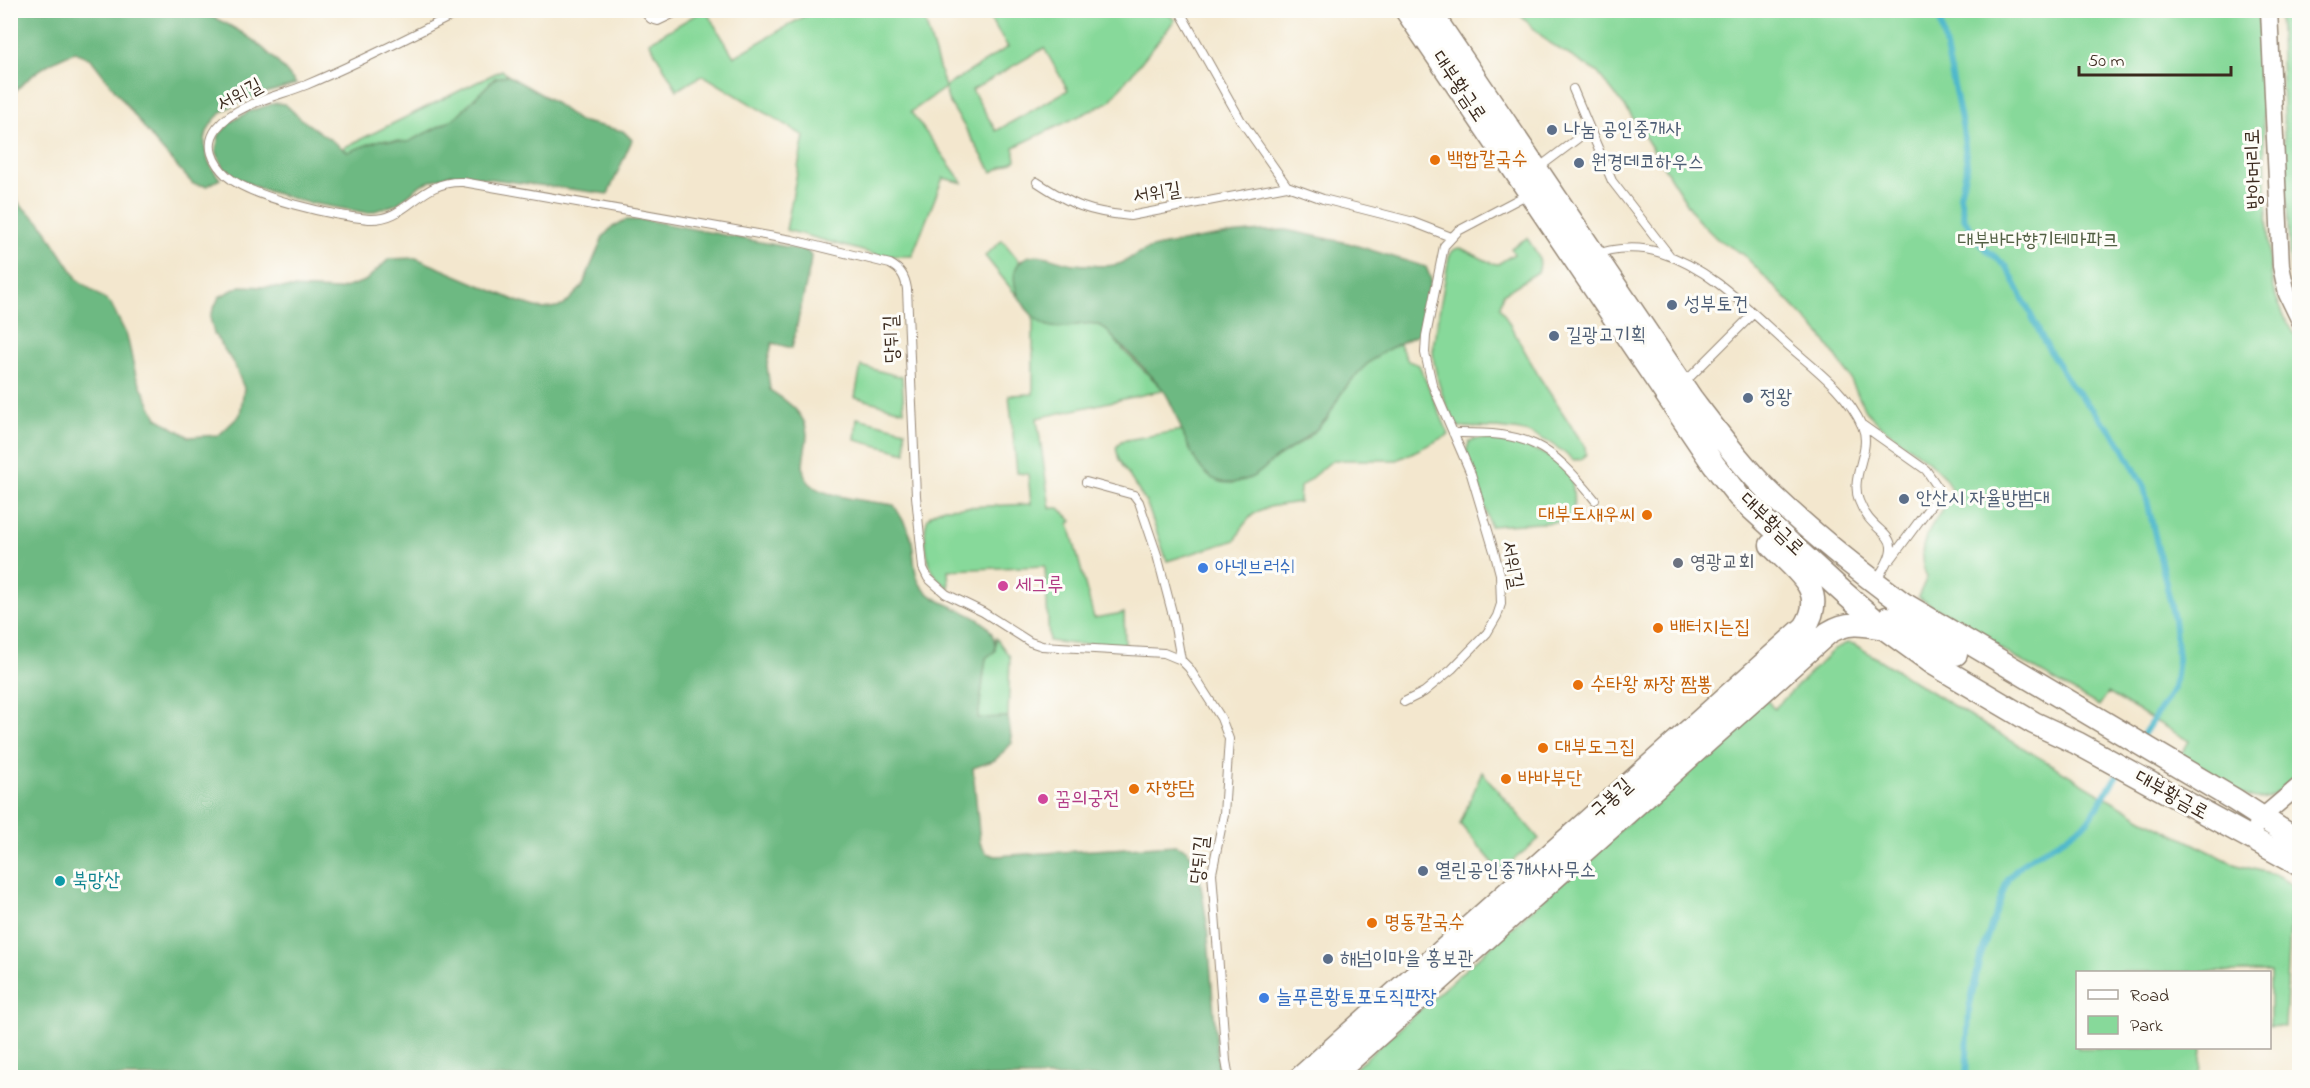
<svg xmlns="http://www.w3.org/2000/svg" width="2310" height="1088" font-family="'Indie Flower','Poor Story',sans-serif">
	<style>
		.green { fill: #87d99a; stroke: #61825c; stroke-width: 1.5; fill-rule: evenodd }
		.forest { fill: #6db982; stroke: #547250; stroke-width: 1.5 }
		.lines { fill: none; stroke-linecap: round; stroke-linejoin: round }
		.stream { stroke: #4eb8cb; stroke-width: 6 }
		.lane-casing { stroke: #978876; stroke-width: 10 }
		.street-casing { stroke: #978876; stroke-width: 19 }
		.secondary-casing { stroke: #978876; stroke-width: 25 }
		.lane { stroke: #fff; stroke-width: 8 }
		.street { stroke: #fff; stroke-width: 16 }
		.secondary { stroke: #fff; stroke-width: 22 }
		.service-dot { fill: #5c6f8a; stroke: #fdfcf7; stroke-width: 2 }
		.food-dot { fill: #e8710a; stroke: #fdfcf7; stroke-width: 2 }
		.worship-dot { fill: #6b7280; stroke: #fdfcf7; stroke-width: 2 }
		.shop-dot { fill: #3f7fe0; stroke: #fdfcf7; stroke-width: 2 }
		.hotel-dot { fill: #d1479c; stroke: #fdfcf7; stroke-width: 2 }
		.culture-dot { fill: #0f9aa8; stroke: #fdfcf7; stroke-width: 2 }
		.labels { text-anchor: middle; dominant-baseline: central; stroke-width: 6; stroke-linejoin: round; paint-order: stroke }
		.street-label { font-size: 20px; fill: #3b2a1e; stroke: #fdfcf7 }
		.service-label { font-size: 20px; fill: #4e5e75; stroke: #fdfcf7; text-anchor: start }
		.food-label { font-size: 20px; fill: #c56008; stroke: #fdfcf7; text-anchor: start }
		.park-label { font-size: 20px; fill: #525f43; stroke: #fdfcf7 }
		.worship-label { font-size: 20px; fill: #5b616d; stroke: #fdfcf7; text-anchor: start }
		.shop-label { font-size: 20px; fill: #366cbe; stroke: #fdfcf7; text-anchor: start }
		.hotel-label { font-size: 20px; fill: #b23c85; stroke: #fdfcf7; text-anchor: start }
		.culture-label { font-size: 20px; fill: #0d838f; stroke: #fdfcf7; text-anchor: start }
	</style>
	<rect width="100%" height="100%" fill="#fdfcf7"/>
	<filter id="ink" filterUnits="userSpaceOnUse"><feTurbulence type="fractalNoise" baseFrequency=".0167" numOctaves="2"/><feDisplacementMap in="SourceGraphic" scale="12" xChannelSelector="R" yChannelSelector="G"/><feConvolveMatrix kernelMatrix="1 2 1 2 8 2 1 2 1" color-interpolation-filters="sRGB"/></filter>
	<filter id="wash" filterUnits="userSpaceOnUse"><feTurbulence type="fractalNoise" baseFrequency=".008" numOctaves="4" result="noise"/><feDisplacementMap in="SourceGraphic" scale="24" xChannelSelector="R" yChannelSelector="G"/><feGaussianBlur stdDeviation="1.35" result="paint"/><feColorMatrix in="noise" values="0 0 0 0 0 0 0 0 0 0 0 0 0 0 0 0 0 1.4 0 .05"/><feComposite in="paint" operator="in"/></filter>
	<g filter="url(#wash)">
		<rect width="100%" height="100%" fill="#f3e7ce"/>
		<path class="green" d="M1138,11L1140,13L1144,11H1165L1175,20L1109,102L1014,147L1016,160L992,172L948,100L945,88L911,112L963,183L943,178L912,256H881L786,230L804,136L703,75L677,90L649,42L702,11H706L734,57L813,11H922L945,87L1008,47L985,11ZM1044,48L1068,90L996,131L972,90Z
			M1518,11H2259L2269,255L2273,289L2283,314L2299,342V773C2288,784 2274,800 2257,799C2242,799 2196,765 2181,755L2189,741L2108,693L2099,706L2014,657L1918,597L1927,577C1912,547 1934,519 1954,496L1945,478L1929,462L1880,425L1865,410L1848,374L1821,335L1743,254L1717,239L1697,219L1629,112L1597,72L1549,43L1522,17Z
			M2279,11H2299V301L2292,277L2289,252Z
			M502,70L507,75L495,78L454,119L408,142L380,140L348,152L343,148Z
			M1527,238C1533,248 1544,259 1538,272L1503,294L1500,307L1540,378L1585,447L1586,454L1582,459L1573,460C1534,425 1509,429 1460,427L1455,424C1443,400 1433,373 1433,346L1449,257C1452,251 1454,248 1461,248L1491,263L1498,264L1514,254L1511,248Z
			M1002,240L1020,262C1012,272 1015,284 1017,296L985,256Z
			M1033,315L1048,326L1068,327L1091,322L1105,328L1124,351L1164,390L1037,418L1050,508H1059L1072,521L1069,524L1094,618L1124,613L1125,645L1073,644L1049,641L1045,566L948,570L949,588C942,583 936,578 932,570C927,559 922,530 928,518C932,512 938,510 944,508L1031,504L1028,474L1017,473L1009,395L1033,394Z
			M1399,344L1408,361L1419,365L1449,435L1397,460H1333L1300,487L1299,502C1265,508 1251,505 1236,540L1167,561L1147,504L1119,460L1116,448L1121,441L1182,430L1184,436L1253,476L1278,457L1308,438L1327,419L1340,395L1360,370L1383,351Z
			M861,366L902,377L904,411L855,397Z
			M857,418L905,430L906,453L855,440Z
			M1475,439C1505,441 1556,448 1571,479C1575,490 1573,509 1574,521L1490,526L1479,485L1466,453L1469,442Z
			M996,638L1010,657L1008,717L978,719L986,657L995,651Z
			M1847,643L1854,644L1983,724L2143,819L2237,865L2274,874L2292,885L2285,1027L2270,1026V972H2078V1048H2202L2200,1077L1344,1078L1766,699L1774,709L1834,649Z
			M1482,772L1539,839L1500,871L1460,824Z"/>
		<path class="forest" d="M11,10L197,11C239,26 269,48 296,84C275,91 243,98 225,110C198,130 200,156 220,179L207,186L193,184L156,143L91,59L75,52C49,61 29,75 11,96Z
			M507,75L551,100L579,121L623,131L632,140L608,194L452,174L422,184L397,204L368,213L305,202L261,189L236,178L222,166L216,150L219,135L231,122L248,112L275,103L285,104L301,119L348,152L380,140L408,142L454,119L495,78Z
			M11,190L20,205L41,223L78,280L111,304L127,336L136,376L157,418L189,437L219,435L240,415L244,388L234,364L214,334L210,317L219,297L240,286L338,290L365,281L389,259L416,258L519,302L543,309L563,306L582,287L603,237L611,228L625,220H646L807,251L811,256L810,266L792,348L772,343L767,365L770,390C785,400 806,413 807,434C807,452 795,473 813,486C826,497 875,502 894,505C899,514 906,524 910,534C916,551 911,574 923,588C944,613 998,610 995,651L986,658L978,718L1008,717L1012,743L995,760L973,768L980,843L986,853L996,856L1176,845L1186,849L1193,858L1199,873L1207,924L1219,1077H11Z
			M1286,230L1348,243L1426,267L1431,279L1419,334C1399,344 1378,352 1362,369C1354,377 1345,387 1339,397C1334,405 1331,414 1325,420C1312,436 1295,445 1279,456C1270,462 1263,471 1254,476C1249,479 1238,482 1232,483C1189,486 1183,417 1164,391C1148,369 1126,352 1108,332C1093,313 1068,333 1048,326C1028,319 1004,283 1019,263C1033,246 1056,262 1074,264C1084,265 1111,267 1119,264C1126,262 1132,256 1139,253C1152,246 1172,244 1187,241C1220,234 1252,231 1286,230Z"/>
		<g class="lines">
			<path class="stream" d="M1938,10L1963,129L1967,166L1960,195L1964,218L1981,245L2007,267L2045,343L2071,385L2118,439L2144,487L2174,619L2178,659L2174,688L2141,738
				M1966,1078L1969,1009L1980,958L2008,878L2025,861L2062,840L2089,820L2119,772"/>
		</g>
	</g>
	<g filter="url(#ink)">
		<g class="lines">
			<g class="lane-casing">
				<path id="lane" d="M463,10C411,36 359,63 306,85C279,96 235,104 217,128C204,145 213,163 227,176C252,198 335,216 369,219C409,221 418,180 463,182L792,240L890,264C901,270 905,276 907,289L916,496L923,568L928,578L946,594L983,612L1030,642L1042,646L1164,653L1181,660L1189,668L1221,718L1229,739L1224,814L1212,873L1226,1061L1229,1078
					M642,10L651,19L658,21L681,10
					M1179,10L1240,119L1287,186L1323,199L1410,221L1451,237
					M1573,89L1612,181L1670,256
					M1537,169L1589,130
					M1037,182C1072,205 1087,212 1130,216L1287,186
					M1594,255C1615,247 1640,246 1661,253C1711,268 1751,312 1789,346C1815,369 1848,393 1862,426C1873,450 1849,475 1859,501C1874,541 1912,529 1876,580
					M1683,384L1753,314
					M1861,424L1926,470L1937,486L1934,501L1891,559
					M1453,433C1528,432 1548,442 1595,500
					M1086,482L1134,495L1139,502L1157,555L1173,616L1181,660
					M1404,702L1424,692L1452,669L1487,633L1497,616L1501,604L1500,574L1494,551L1471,474L1432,384L1425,353L1426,336L1444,246L1458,231L1528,194"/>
			</g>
			<g class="street-casing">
				<path id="street" d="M2269,10L2281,266L2287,294L2300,321
					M2257,825L2261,818L2300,785"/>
			</g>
			<g class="secondary-casing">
				<path id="secondary" d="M1406,10L1714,465L1739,497L1843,592L1884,628L1934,664L2034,723L2077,743L2300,865
					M1429,10L1691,398C1717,432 1743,467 1773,496C1814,535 1859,571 1904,604L2235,800L2300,842
					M1887,618L1902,624L1956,654
					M1300,1078L1805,627C1829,590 1796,571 1771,545
					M1330,1078L1828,633C1847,621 1862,624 1884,628"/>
			</g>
			<use href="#lane" class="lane"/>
			<use href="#street" class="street"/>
			<use href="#secondary" class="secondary"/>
		</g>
	</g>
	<g class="service-dot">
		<circle cx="1552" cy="130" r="6"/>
		<circle cx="1579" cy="163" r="6"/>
		<circle cx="1672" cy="305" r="6"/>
		<circle cx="1554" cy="336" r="6"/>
		<circle cx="1748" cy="398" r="6"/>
		<circle cx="1904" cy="499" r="6"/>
		<circle cx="1423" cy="871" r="6"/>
		<circle cx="1328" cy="959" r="6"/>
	</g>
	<g class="food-dot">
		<circle cx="1435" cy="160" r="6"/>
		<circle cx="1647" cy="515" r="6"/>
		<circle cx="1658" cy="628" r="6"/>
		<circle cx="1578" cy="685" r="6"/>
		<circle cx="1543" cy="748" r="6"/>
		<circle cx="1506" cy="779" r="6"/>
		<circle cx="1134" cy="789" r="6"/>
		<circle cx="1372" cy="923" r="6"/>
	</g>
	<circle class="worship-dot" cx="1678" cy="563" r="6"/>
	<g class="shop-dot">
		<circle cx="1203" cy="568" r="6"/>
		<circle cx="1264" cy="998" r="6"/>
	</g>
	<g class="hotel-dot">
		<circle cx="1003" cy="586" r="6"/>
		<circle cx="1043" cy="799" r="6"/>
	</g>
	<circle class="culture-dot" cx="60" cy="881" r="6"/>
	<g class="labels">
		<g class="street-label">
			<text transform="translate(1458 87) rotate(56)">대부황금로</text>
			<text transform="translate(240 96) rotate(-28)">서위길</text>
			<text transform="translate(2255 169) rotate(-92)">방아머리로</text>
			<text transform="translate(1157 194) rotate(-9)">서위길</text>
			<text transform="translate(893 339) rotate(-92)">당뒤길</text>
			<text transform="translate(1771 525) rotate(44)">대부황금로</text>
			<text transform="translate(1511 565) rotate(80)">서위길</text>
			<text transform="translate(2171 796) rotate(29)">대부황금로</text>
			<text transform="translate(1612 799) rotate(-42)">구봉길</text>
			<text transform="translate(1201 860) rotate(-84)">당뒤길</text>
		</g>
		<g class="service-label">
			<text x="1564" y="130">나눔 공인중개사</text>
			<text x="1591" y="163">원경데코하우스</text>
			<text x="1684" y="305">성부토건</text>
			<text x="1566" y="336">길광고기획</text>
			<text x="1760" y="398">정왕</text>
			<text x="1916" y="499">안산시 자율방범대</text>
			<text x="1435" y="871">열린공인중개사사무소</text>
			<text x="1340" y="959">해넘이마을 홍보관</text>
		</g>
		<g class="food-label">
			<text x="1447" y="160">백합칼국수</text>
			<text x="1635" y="515" text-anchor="end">대부도새우씨</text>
			<text x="1670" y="628">배터지는집</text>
			<text x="1590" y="685">수타왕 짜장 짬뽕</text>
			<text x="1555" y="748">대부도그집</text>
			<text x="1518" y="779">바바부단</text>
			<text x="1146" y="789">자향담</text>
			<text x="1384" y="923">명동칼국수</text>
		</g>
		<g class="park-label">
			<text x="2038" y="241">대부바다향기테마파크</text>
		</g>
		<g class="worship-label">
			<text x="1690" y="563">영광교회</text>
		</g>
		<g class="shop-label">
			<text x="1215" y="568">아넷브러쉬</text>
			<text x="1276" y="998">늘푸른황토포도직판장</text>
		</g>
		<g class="hotel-label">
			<text x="1015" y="586">세그루</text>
			<text x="1055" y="799">꿈의궁전</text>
		</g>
		<g class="culture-label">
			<text x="72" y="881">북망산</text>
		</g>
	</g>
	<rect width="2310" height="1088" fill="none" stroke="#fdfcf7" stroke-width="36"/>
	<rect x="2076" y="971" width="195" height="78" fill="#fdfcf7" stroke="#afa8a0" stroke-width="1.5"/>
	<rect x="2088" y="990" width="30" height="9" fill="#ffffff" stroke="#afa8a0" stroke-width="1.5"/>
	<text x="2130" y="1001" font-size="18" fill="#3b2a1e">Road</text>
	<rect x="2088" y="1016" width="30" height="18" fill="#87d99a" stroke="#afa8a0" stroke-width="1.5"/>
	<text x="2130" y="1031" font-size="18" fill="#3b2a1e">Park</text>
	<path d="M2079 66v9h152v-9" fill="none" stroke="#3b2a1e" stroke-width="3"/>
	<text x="2088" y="66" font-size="18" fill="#3b2a1e" stroke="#fdfcf7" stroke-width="4.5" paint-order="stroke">50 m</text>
</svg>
